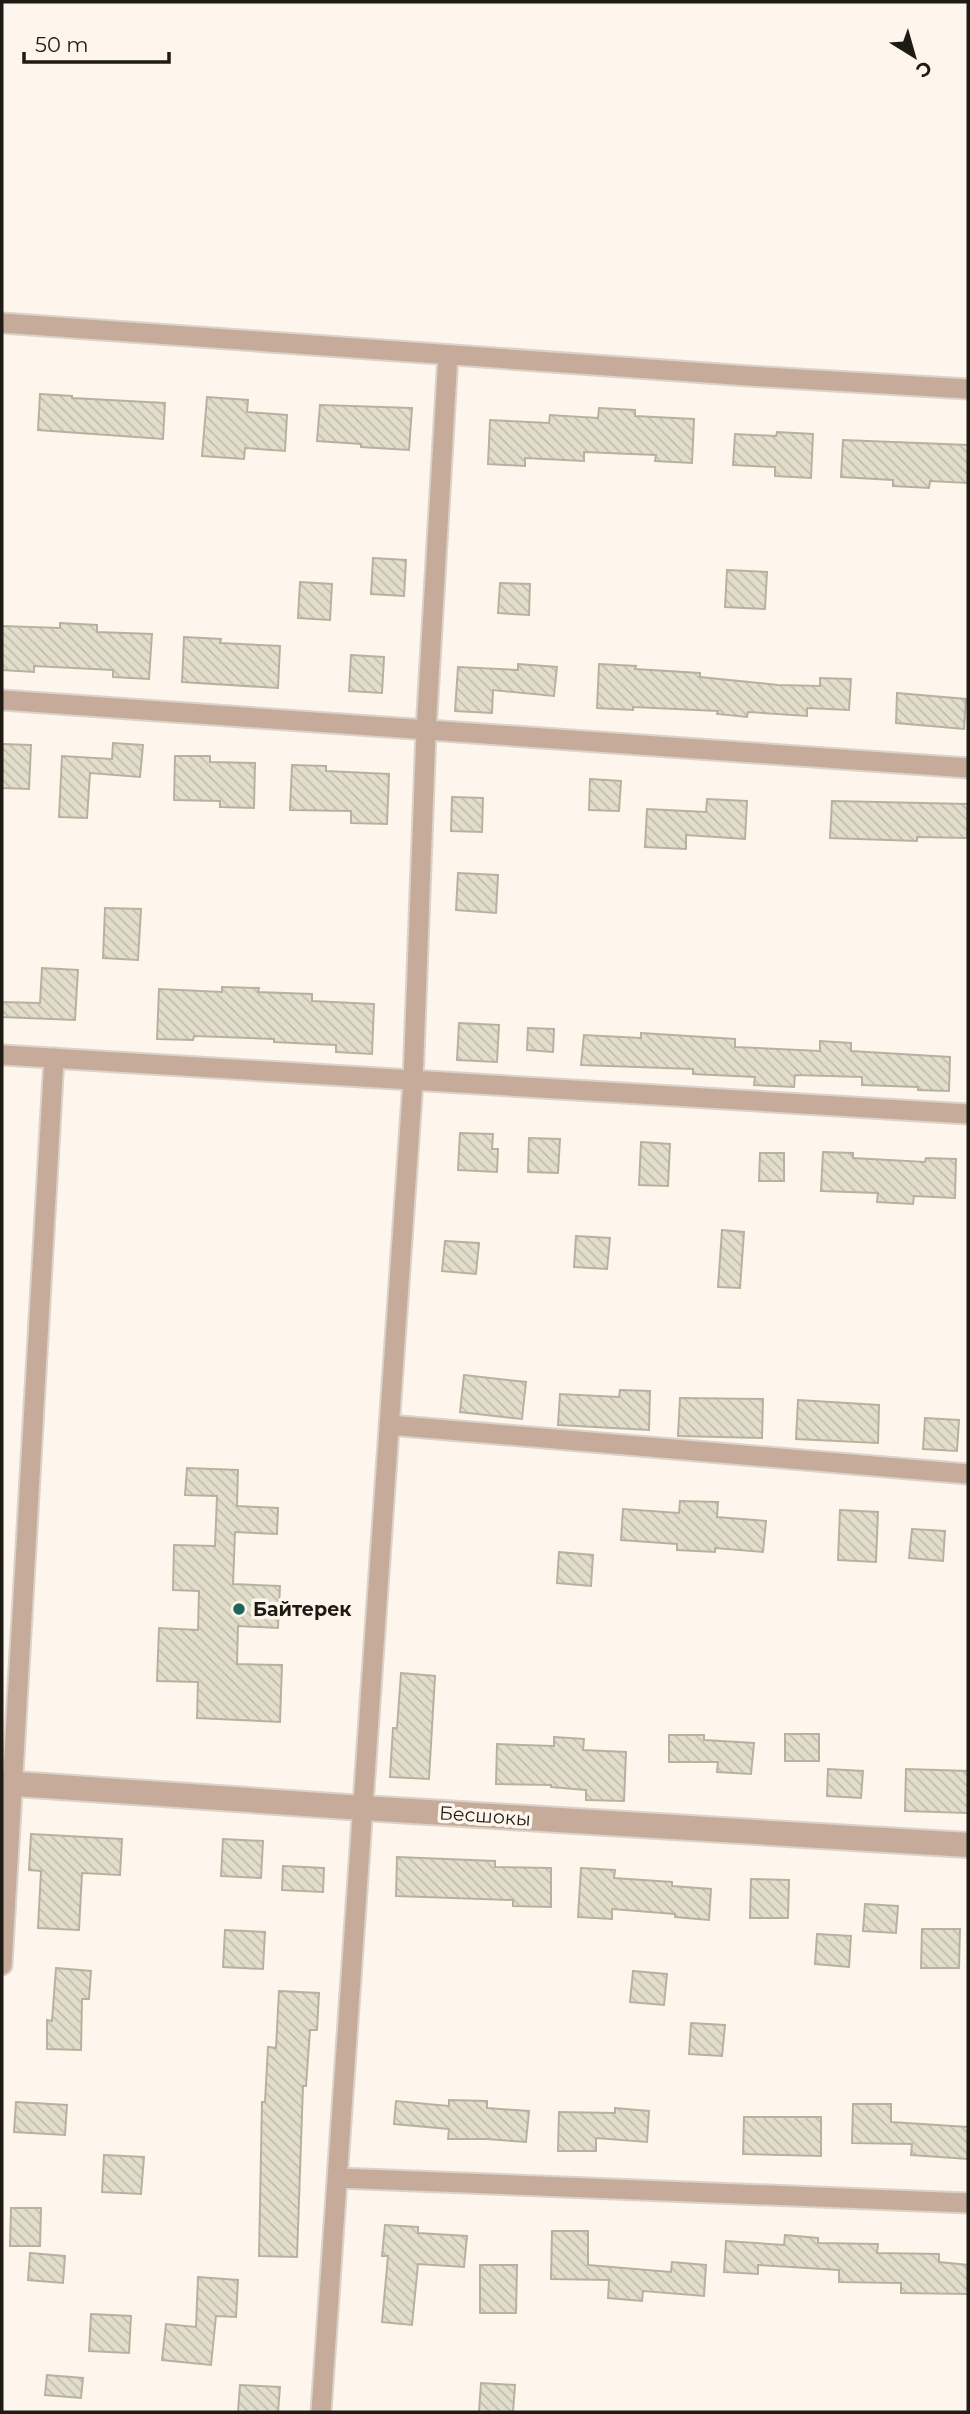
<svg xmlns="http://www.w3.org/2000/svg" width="970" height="2414" font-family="Montserrat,sans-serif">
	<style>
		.building { fill: url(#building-back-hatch); stroke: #b7b2a0; stroke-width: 2 }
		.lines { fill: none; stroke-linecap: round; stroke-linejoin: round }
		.minor-casing { stroke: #dad3c9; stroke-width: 23 }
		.tertiary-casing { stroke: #dad3c9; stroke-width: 28 }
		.minor { stroke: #c7ab9a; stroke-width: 19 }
		.tertiary { stroke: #c7ab9a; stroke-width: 24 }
		.poi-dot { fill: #1d655a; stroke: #fef6ec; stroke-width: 2.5 }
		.labels { text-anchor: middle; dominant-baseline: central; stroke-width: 7; stroke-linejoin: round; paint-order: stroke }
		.poi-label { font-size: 19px; font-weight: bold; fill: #1e1a14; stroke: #fef6ec; text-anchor: start }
		.street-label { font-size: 19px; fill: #1e1a14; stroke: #fef6ec }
	</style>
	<defs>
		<pattern id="building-back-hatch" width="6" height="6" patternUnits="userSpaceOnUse" patternTransform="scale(1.75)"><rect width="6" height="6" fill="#e2decb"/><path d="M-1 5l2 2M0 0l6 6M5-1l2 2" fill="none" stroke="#c1bead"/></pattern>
	</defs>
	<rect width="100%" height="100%" fill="#fef6ec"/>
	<path class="building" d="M40,394L72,396V398L165,403L163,439L38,430Z
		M207,397L248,400L247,412L287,415L285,451L245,448L244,459L202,456Z
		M320,405L412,408L409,450L361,447V444L317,441Z
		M599,408L635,410V416L694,419L692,463L655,461L656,455L584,452V461L525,458V466L488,464L490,420L549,423L550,415L598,418Z
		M777,432L813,434L811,478L775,476V467L733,465L735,434L776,436Z
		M843,440L968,445V483L930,481L929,488L893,486V480L841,477Z
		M373,558L406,560L404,596L371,594Z
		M727,570L767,572L765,609L725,607Z
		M300,582L332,584L330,620L298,618Z
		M500,583L530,584L529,615L498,613Z
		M60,623L97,625V632L152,634L149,679L113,677V670L34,666V672L2,670V626L60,628Z
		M184,637L221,639L220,643L280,646L278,688L182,682Z
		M351,655L384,657L382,693L349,691Z
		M518,664L557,667L554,696L493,690L492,713L455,711L458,667L518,670Z
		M599,664L636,666L635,669L700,673V677L778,685L820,686V678L851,679L849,710L807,708V716L748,712L747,717L717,714L718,711L633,707V710L597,708Z
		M897,693L966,699L964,729L896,723Z
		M113,743L143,745L140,777L90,773L87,818L59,817L62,756L112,759Z
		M2,744L31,745L29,789L2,788Z
		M175,756H210V762L255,763L254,808L220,807V801L174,800Z
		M292,765L326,766V771L389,774L387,824L351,823V811L290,810Z
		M590,779L621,781L619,811L589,810Z
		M452,797L483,798L482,832L451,831Z
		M707,799L747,801L745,839L686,835V849L645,847L647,809L706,812Z
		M832,801L968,804L967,838L917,837V841L830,838Z
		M458,873L498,875L496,913L456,910Z
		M105,908L141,909L138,960L103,958Z
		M42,968L78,970L75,1020L2,1017V1002L40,1003Z
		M222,987L259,988L258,992L312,994V1001L374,1004L372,1054L336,1052V1045L274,1042V1039L194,1036L193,1040L157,1039L159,989L222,992Z
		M459,1023L499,1025L497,1062L457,1060Z
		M528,1028L554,1029L553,1052L527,1050Z
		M641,1033L735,1039V1047L820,1051V1041L851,1043V1051L950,1057L949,1091L918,1090V1087L862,1085V1077L795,1075L794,1087L754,1085L755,1077L693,1074V1069L581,1065L584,1035L641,1038Z
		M460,1133L493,1134L492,1149H498L497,1172L458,1170Z
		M529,1138L560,1139L558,1173L528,1172Z
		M641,1142L670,1144L668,1186L639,1185Z
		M823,1152L853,1153V1158L925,1162L926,1158L956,1159L955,1198L914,1196L913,1204L877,1202L878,1193L821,1191Z
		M760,1153H784V1181H759Z
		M722,1230L744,1232L740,1288L718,1287Z
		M576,1236L610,1238L607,1269L574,1267Z
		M445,1241L479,1243L476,1274L442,1271Z
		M464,1375L526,1382L522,1419L460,1412Z
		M620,1390L650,1391L649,1430L558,1425L560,1394L619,1397Z
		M680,1398L763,1399L762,1438L678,1436Z
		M798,1400L879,1405L878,1443L796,1439Z
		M925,1418L959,1420L957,1451L923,1449Z
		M187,1468L238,1470L237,1506L278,1508L277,1534L235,1532L233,1584L280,1586L278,1628L238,1626L237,1664L282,1665L280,1722L197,1718L198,1682L157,1681L159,1628L198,1630L199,1591L173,1590L174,1545L215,1546L217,1496L185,1495Z
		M680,1501L718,1502L717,1517L766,1521L763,1552L715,1548V1552L677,1550V1544L621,1540L623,1509L679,1513Z
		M840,1510L878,1512L876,1562L838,1560Z
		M912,1529L945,1531L943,1561L909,1558Z
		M559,1552L593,1555L591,1586L557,1583Z
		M401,1673L435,1676L429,1779L390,1777L393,1728H397Z
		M785,1734H819V1761H785Z
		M669,1735H704V1740L754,1743L751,1774L717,1772L718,1762H669Z
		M554,1737L584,1739L583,1750L626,1752L624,1801L586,1800V1790L551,1787V1785L496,1784L497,1744L554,1746Z
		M828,1769L863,1771L861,1798L827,1796Z
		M906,1769L968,1771V1813L905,1811Z
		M31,1834L122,1839L120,1875L82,1873L79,1930L38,1928L41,1871L29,1870Z
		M223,1839L263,1841L261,1878L221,1876Z
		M397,1857L495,1861V1867L551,1868V1907L513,1906V1900L396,1896Z
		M283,1866L324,1868L323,1892L282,1890Z
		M581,1868L615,1870L614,1878L672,1882V1886L711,1889L709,1920L675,1917V1914L612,1909V1919L578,1917Z
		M751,1879L789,1880L788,1918H750Z
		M865,1904L898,1906L896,1933L863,1931Z
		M922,1929H960L959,1968H921Z
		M225,1930L265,1932L263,1969L223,1967Z
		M817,1934L851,1936L849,1967L815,1964Z
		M56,1968L91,1971L89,1999H82L81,2050L47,2049V2020L52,2021Z
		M633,1971L667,1974L664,2005L630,2002Z
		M279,1991L319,1993L317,2030H310L306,2086H303L297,2257L259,2256L262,2102H265L268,2047L276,2048Z
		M691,2023L725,2025L722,2056L689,2054Z
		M449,2100L487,2101V2108L529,2111L526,2142L486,2139H448L449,2129L394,2124L396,2101L449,2106Z
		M16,2102L67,2105L65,2135L14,2132Z
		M853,2104H891V2122L968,2127V2159L911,2155L912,2144L852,2143Z
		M615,2108L649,2111L647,2142L596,2138V2151H558L559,2112L615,2113Z
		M744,2117H821V2156L743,2154Z
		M104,2155L144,2157L141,2194L102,2192Z
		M11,2208H41L40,2246H10Z
		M385,2225L418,2227V2233L467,2236L464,2267L418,2264L412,2325L382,2322L388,2256H382Z
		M552,2231H588V2265L671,2272L672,2262L706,2265L704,2296L643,2291L642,2301L608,2298L609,2280L551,2279Z
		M785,2235L818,2238V2243L878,2244L877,2253L939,2254V2262L968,2265V2294L901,2293V2283L839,2282V2270L758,2265V2274L724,2272L726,2241L784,2245Z
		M30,2253L65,2256L63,2283L28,2280Z
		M480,2265H517L516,2313H480Z
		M198,2277L238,2280L236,2317L216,2316L211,2365L162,2360L166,2324L196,2327Z
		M91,2314L131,2316L129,2353L89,2351Z
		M47,2375L83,2378L81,2398L45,2395Z
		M481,2383L515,2385L513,2412H479Z
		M240,2385L280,2387L278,2412H238Z"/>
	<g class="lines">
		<g class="minor-casing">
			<path id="minor" d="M2,323L749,376L968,389
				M2,700L968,768
				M2,1055L968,1114
				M389,1425L968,1474
				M2,1965L54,1058
				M338,2178L968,2203
				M321,2412L413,1081L426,731L448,355"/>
		</g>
		<g class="tertiary-casing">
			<path id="tertiary" d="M2,1783L363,1808L968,1845"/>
		</g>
		<use href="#minor" class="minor"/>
		<use href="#tertiary" class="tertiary"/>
	</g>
	<circle class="poi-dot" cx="239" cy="1609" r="7"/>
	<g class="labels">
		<g class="poi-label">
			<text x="253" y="1609">Байтерек</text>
		</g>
		<g class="street-label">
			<text transform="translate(485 1816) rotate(4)">Бесшокы</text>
		</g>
	</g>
	<rect width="970" height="2414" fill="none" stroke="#1e1a14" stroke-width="7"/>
	<g transform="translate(914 56) rotate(143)" stroke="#fef6ec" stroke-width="5" paint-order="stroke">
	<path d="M0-5L12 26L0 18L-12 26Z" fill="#1e1a14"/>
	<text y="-10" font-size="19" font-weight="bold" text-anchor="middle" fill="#1e1a14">С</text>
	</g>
	<path d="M24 52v10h145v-10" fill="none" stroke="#1e1a14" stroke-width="3.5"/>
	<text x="35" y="52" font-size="21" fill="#1e1a14" stroke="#fef6ec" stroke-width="5" paint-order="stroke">50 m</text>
</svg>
